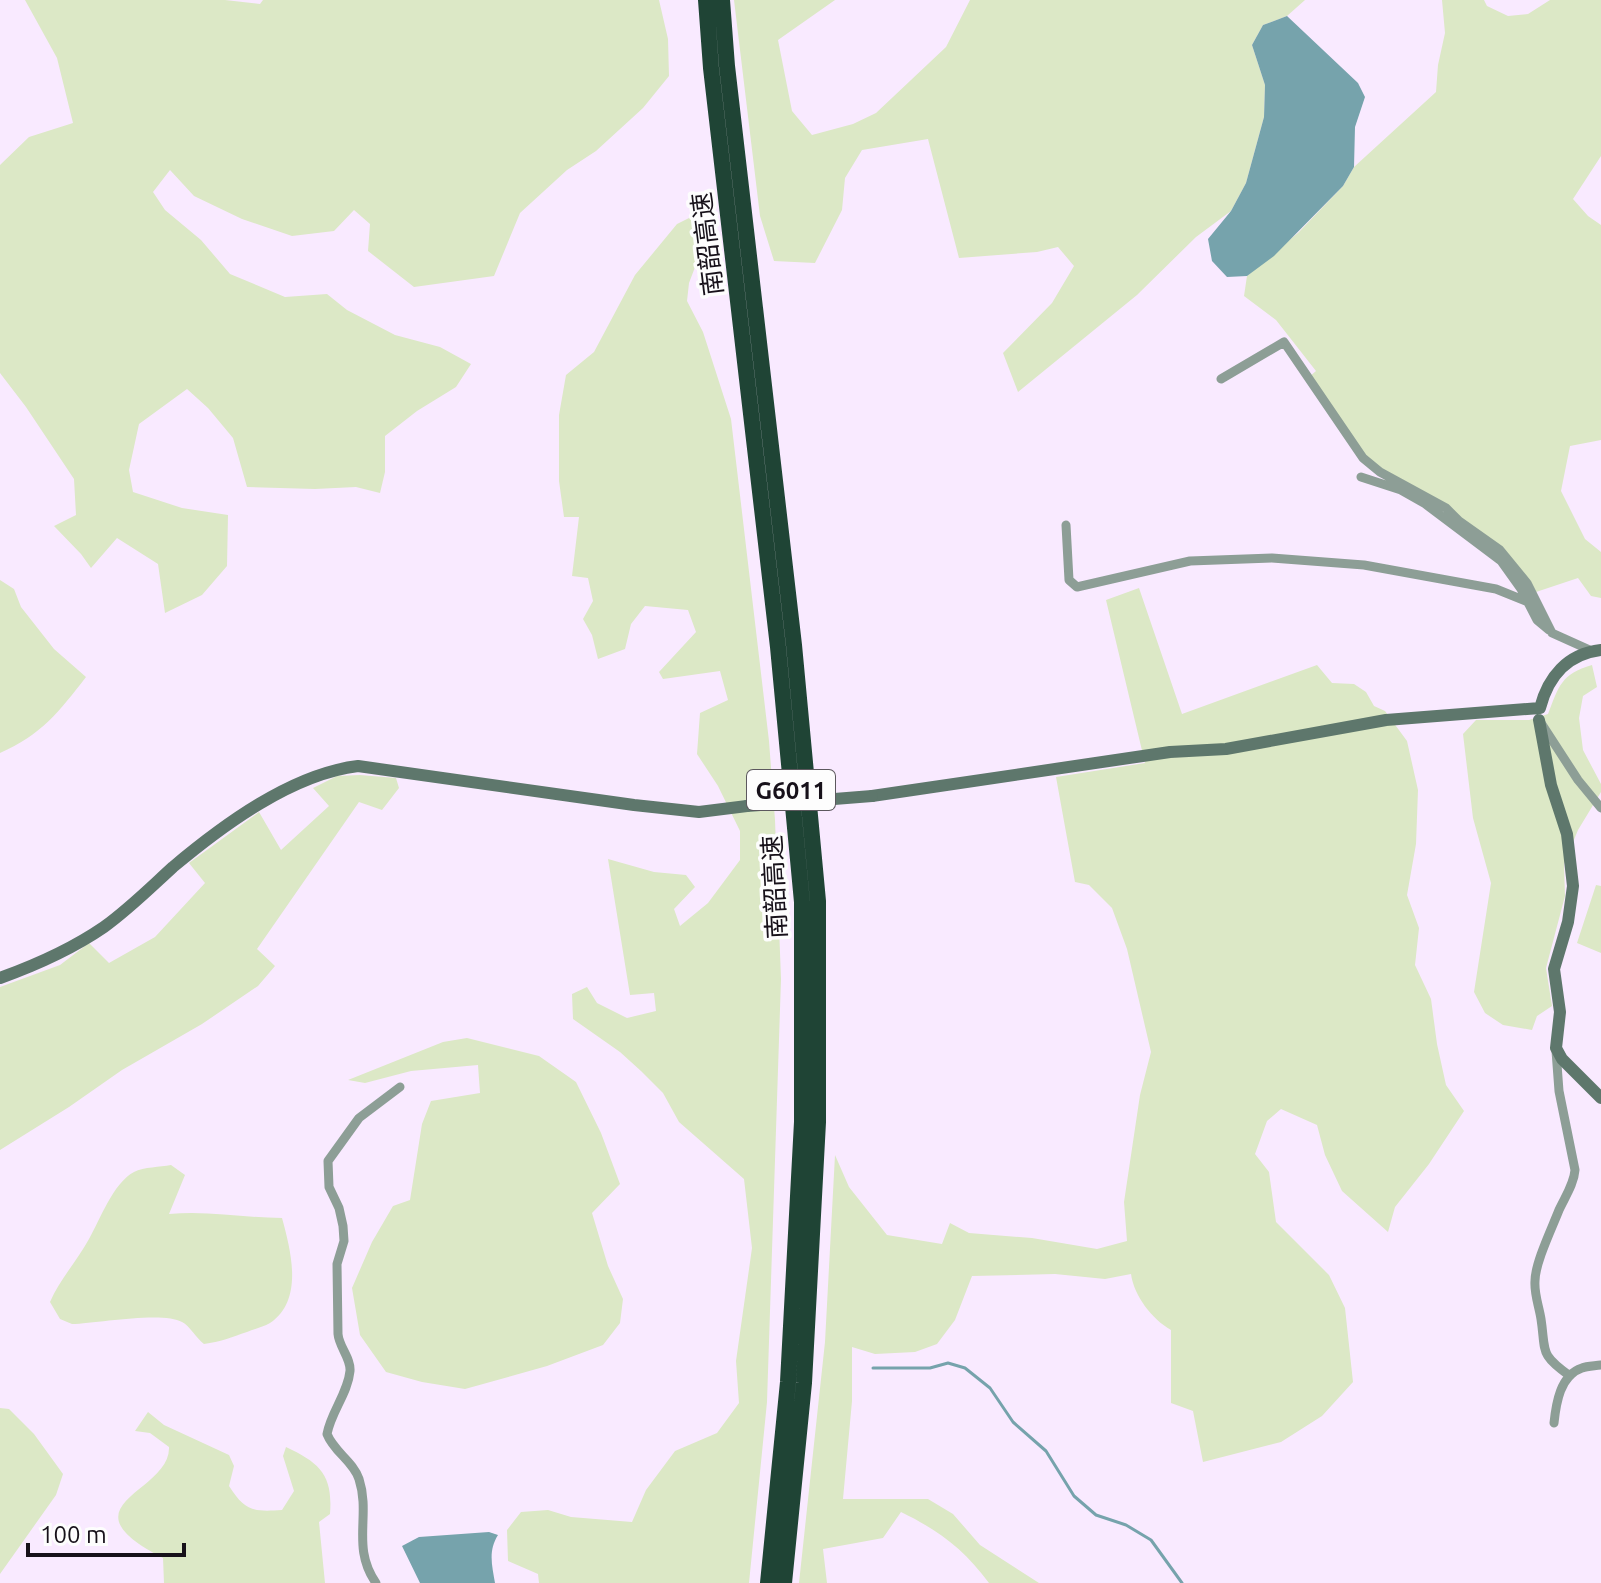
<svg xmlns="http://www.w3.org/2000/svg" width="1601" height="1583" font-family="Ubuntu,'Noto Sans SC',sans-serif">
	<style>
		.green { fill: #dce8c6 }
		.water { fill: #76a3ac }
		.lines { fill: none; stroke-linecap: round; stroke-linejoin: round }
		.stream { stroke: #76a3ac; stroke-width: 3 }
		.street { stroke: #8d9e96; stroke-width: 9 }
		.secondary { stroke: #5e776c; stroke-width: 12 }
		.highway { stroke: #1f4435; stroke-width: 16 }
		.secondary-bridge { stroke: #5e776c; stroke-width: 12 }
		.labels { text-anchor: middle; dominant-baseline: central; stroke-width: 7; stroke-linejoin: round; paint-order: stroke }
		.shield { fill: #fdfdfd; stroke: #5c585e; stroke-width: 2 }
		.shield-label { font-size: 24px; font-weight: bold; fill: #17111a }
		.street-label { font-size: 26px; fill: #17111a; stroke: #fdfdfd }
	</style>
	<rect width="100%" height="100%" fill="#f9eaff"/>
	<path class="green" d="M25,0H225L260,4L263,0H659L668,39L669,76L643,108L596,151L567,170L520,213L494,276L414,287L368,251L370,224L354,210L334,231L292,236L242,219L194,196L170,170L153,192L165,210L201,240L230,274L285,297L327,294L347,310L395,335L440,347L471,364L456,387L417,411L385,436V472L380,493L356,487L315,489L247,487L233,438L208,408L187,389L139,424L129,470L133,492L182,508L228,515L227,566L202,595L165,613L158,564L117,538L91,568L81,554L54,526L76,515L74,479L26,407L0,373V165L29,137L73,123L57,58Z
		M734,0H835L778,40L792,111L812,135L853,124L876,113L946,47L970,0H1305L1287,16L1263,25L1252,45L1265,85L1264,117L1246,183L1231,211L1196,237L1137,295L1018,392L1003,353L1052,303L1074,266L1058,247L1037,252L959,258L928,139L862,150L845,178L842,210L815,263L774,261L760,216Z
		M1442,0H1484L1487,6L1508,16L1528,14L1550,0H1601V156L1573,199L1588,216L1601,225V440L1570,446L1561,491L1585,539L1601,552V598L1591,596L1578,578L1533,593L1472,530L1363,458L1309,377L1316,371L1276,320L1244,296L1247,276L1299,232L1343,186L1354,167L1436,92L1438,65L1445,33Z
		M697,214L700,254L689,283L687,301L703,332L731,419L769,741L775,820L781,979L767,1402L749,1583H539L538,1574L508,1561L507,1530L521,1512L548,1510L571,1517L632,1522L646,1490L675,1451L717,1433L739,1403L736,1361L752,1248L744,1179L679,1122L663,1093L641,1071L620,1052L573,1019L572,994L587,987L597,1003L627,1018L656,1011L654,993L630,995L608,859L654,872L686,875L695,887L674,909L680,926L708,903L740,860V831L718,786L697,754L700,713L728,700L720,671L663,679L659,672L696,632L688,610L645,606L631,624L625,649L598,659L592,635L583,619L593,601L588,578L572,576L579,517H564L559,481V415L566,375L594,352L635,275L677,224Z
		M0,580L14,589L21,607L54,649L86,677C59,712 41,735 0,753Z
		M1139,588L1182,714L1317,665L1332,683L1354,684L1366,692L1374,706L1385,711L1407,741L1418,790L1416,844L1407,895L1419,928L1415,965L1431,999L1437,1044L1446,1085L1464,1111L1429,1164L1395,1207L1388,1232L1342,1191L1325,1155L1317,1125L1281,1109L1267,1121L1255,1154L1269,1172L1276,1222L1329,1275L1345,1308L1353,1382L1322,1416L1281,1442L1203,1462L1193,1411L1171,1403V1330C1152,1319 1134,1296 1131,1274L1105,1279L1055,1274L972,1276L955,1320L937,1344L915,1352L875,1354L852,1347V1401L843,1499H928L953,1514L980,1545L1039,1583H989C964,1549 938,1530 901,1512L883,1538L823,1549L827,1583H799L825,1342L835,1155L849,1187L887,1235L942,1244L950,1223L969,1233L1032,1238L1097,1249L1127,1241L1124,1202L1140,1095L1151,1052L1127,949L1112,908L1089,885L1075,882L1056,777L1145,763L1106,600Z
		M1592,665L1597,687L1583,696L1579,718L1583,750L1601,784V792L1578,830L1564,864L1565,896L1546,968L1552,1006L1537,1016L1532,1030L1503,1025L1485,1013L1474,992L1491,883L1473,818L1463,734L1476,720H1529L1548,714C1559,686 1561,674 1592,665Z
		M360,775L396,778L399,788L382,810L359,802L257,949L275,966L258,986L202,1024L122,1070L69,1107L0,1150V987L60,965L89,943L109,963L155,937L205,883L189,863L259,812L281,850L329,806L313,788L337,776Z
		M1596,885L1601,886V953L1577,943Z
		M467,1038L539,1056L576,1082L601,1133L620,1184L592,1213L608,1266L623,1299L620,1323L603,1345L547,1366L465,1389L422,1382L386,1372L360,1335L352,1288L372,1242L393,1206L410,1200L422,1124L431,1101L480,1093L478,1065L411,1071L365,1083L348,1080L443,1042Z
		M171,1165L185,1175L169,1214C207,1210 244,1218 282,1218C291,1251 304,1300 270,1323C263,1327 254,1329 247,1332C232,1337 220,1342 204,1344C196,1338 190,1326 182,1322C164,1311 97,1323 72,1324L60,1319L50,1302C60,1279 77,1261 89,1239C100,1220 113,1183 134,1172C144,1167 160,1167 171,1165Z
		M0,1408L9,1409L34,1434L63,1474L56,1495L0,1574Z
		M148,1412L164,1425L229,1455L234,1466L229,1486C245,1511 253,1512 282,1510L294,1491L283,1456L286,1447C320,1463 333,1475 330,1514L319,1522L325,1583H164L163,1558C58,1504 171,1493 169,1447L150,1433L135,1431Z"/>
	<path class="water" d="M1287,16L1358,83L1365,97L1355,127L1354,167L1343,186L1274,256L1247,276L1227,277L1212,261L1208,239L1231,211L1246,183L1264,117L1265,85L1252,45L1263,25Z
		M489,1532L498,1535C488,1551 492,1565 495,1583H420L402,1546L419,1537Z"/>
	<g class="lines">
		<path class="stream" d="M873,1368H930L948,1363L965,1368L990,1388L1013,1422L1046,1451L1074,1496L1096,1515L1126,1525L1151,1540L1182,1583"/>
		<path class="street" d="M1221,379L1284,342L1363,458L1380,472L1446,508L1459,521L1500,550L1527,583L1552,633L1592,651
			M1361,477L1401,490L1424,503L1501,561L1521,589L1537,620L1549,630
			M1066,525L1069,580L1077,587L1190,561L1272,558L1364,565L1496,589L1528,602
			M1541,723L1578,780L1601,808
			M1556,1051L1559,1091L1575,1170C1574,1184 1565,1197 1559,1210C1552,1228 1535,1263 1535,1281C1534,1294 1539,1306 1541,1319C1546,1352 1539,1354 1570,1376
			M1554,1423C1556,1404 1560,1375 1582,1368C1587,1366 1595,1366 1601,1365
			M376,1583C351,1547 371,1516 359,1479C353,1461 334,1452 327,1434C331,1412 348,1393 350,1371C351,1358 339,1347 338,1334L337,1264L344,1241L343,1226L339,1208L329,1187L328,1161L359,1118L400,1087"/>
		<path class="secondary" d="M1539,720L1551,785L1567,834L1573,886L1568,922L1554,969L1560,1012L1556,1048L1562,1059L1601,1098
			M872,796L1170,752L1226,749L1386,720L1540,708C1548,677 1567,654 1601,650
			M0,978C36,965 72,949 104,927C129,909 150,888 173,867C223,825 292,774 358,766L634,805L699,812L747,806"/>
		<path class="highway" d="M706,0L711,68L778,647L802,902V1122L788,1382L768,1583
			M722,0L727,66L794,645L818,901V1122L804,1383L784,1583"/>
		<path class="secondary-bridge" d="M747,806L872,796"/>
	</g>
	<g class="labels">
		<rect class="shield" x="747" y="770" width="88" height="40" rx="6"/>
		<g class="shield-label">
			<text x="791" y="790">G6011</text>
		</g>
		<g class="street-label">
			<text transform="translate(707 244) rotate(-97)">南韶高速</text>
			<text transform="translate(774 887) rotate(-93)">南韶高速</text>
		</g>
	</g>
	<path d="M28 1543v12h156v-12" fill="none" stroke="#17111a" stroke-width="4"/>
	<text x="40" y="1543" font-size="24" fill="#17111a" stroke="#fdfdfd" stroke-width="6" paint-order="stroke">100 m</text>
</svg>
